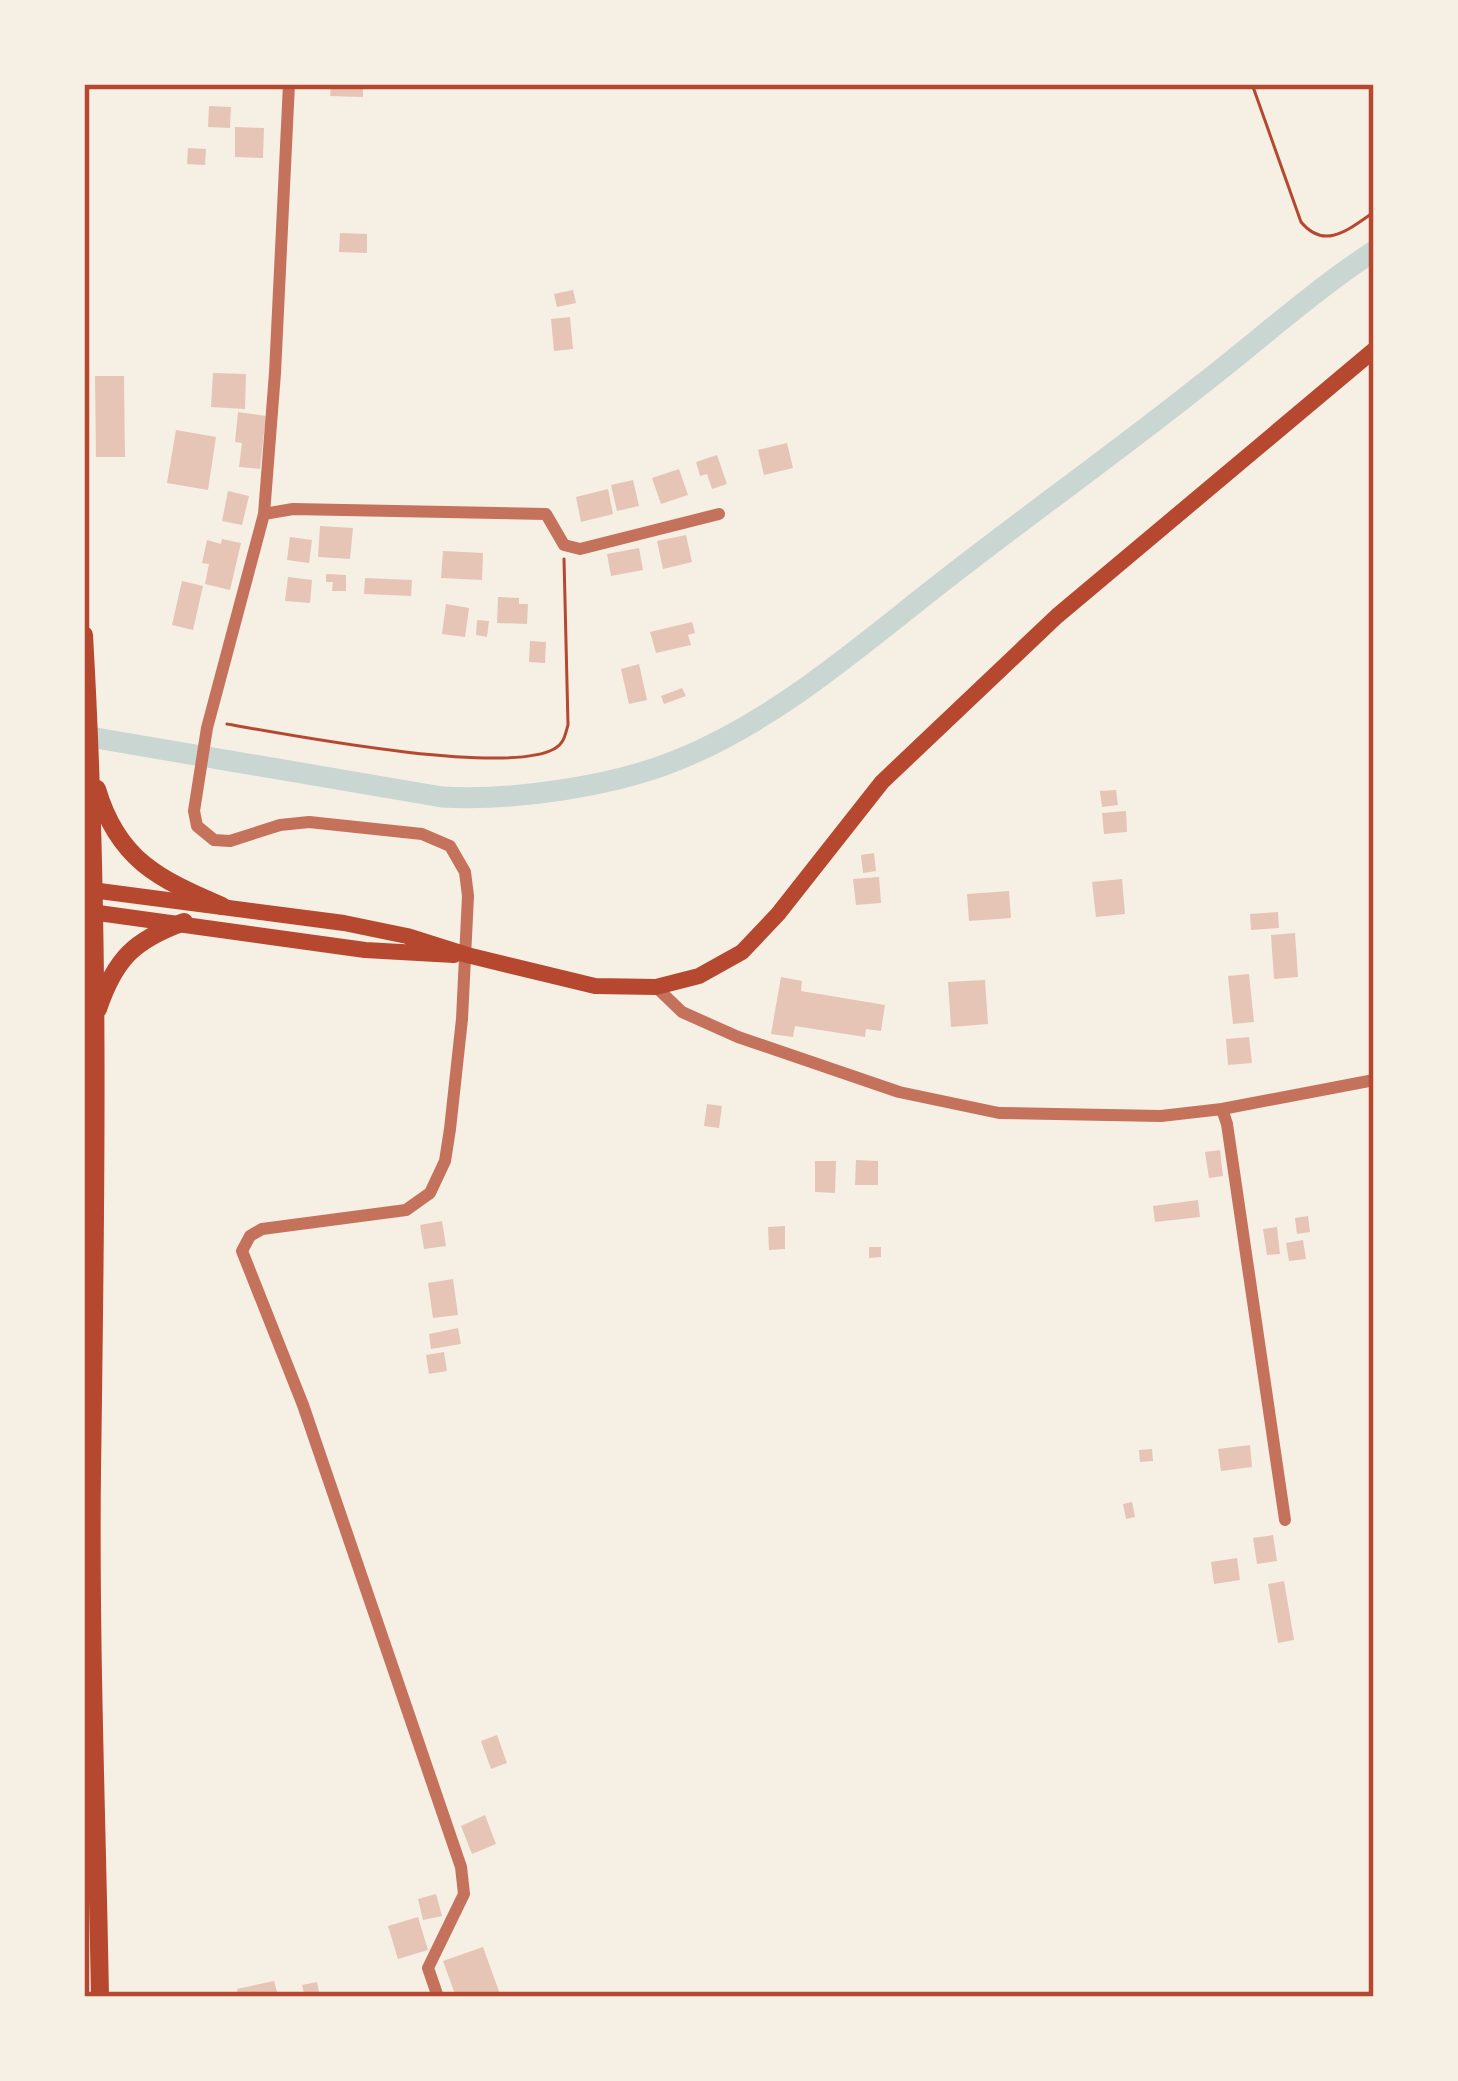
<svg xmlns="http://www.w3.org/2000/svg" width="1458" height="2081" font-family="Mulish,sans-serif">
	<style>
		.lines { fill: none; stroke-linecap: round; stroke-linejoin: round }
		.canal { stroke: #c9d6d2; stroke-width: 21 }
		.building { fill: #e6c5b7 }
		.path { stroke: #b5482f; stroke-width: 3 }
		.minor { stroke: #c5725c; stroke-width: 12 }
		.secondary { stroke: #b5482f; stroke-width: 16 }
		.primary { stroke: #b5482f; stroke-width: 18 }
		.neatline { fill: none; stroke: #b5482f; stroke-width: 4.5 }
	</style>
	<rect width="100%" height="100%" fill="#f6efe4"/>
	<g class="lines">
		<path class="canal" d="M84,736L442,797C511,801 610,787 675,761C771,723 852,653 932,590C1021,520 1113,455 1201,385C1259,340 1313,291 1374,251"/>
	</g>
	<path class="building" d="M331,84H363V97L330,96Z
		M209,106L231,107L230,128L208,127Z
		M235,127L264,128L263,158L235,157Z
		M188,148L206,149L205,165L187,164Z
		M340,233L367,234V253L339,252Z
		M573,290L576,303L557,307L554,294Z
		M570,317L573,349L554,351L551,319Z
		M213,373L246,374L245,409L211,407Z
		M95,376H124L125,457H96Z
		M238,412L266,416L260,469L239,467L242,443L235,442Z
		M176,430L216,437L208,490L167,483Z
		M787,443L793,468L764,475L758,450Z
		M717,455L727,484L712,489L707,474L700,476L696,462Z
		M679,469L688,495L661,504L652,478Z
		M633,480L639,506L617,511L611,485Z
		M608,489L613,514L581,522L576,497Z
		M228,491L249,496L242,525L222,521Z
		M320,526L353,528L350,559L318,557Z
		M686,535L692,562L663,569L657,541Z
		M290,537L312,540L309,563L287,560Z
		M222,539L241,543L230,590L205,584L209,564L202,563L207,540L221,544Z
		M639,548L643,570L611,576L607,554Z
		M443,551L483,553L482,580L441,578Z
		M326,574L346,575V591H332L333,582H326Z
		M288,577L312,580L310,603L285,601Z
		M365,578L412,580L411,596L364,594Z
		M182,581L203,586L193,630L172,625Z
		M498,597L519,598V604H528L527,624L497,623Z
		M446,604L469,608L465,637L442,634Z
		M477,620L489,621L487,637L476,635Z
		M692,622L695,633L688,635L691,645L656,653L650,632Z
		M530,641L546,642L545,663L529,662Z
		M639,664L647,700L629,704L621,669Z
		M682,688L686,696L664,704L661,696Z
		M1116,790L1118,805L1102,807L1100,791Z
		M1126,811L1127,832L1104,834L1102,813Z
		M874,853L876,871L863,873L861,855Z
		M879,877L881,903L856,905L853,879Z
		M1122,879L1125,914L1096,917L1092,882Z
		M1009,891L1011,918L969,921L967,894Z
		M1278,912L1279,928L1251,930L1250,914Z
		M1295,933L1298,977L1274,979L1271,935Z
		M1249,974L1254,1022L1233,1024L1228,976Z
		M781,977L802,981L801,991L885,1005L881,1031L866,1029L865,1037L795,1026L793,1037L771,1034Z
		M985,980L988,1024L951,1027L948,982Z
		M1249,1037L1252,1063L1228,1065L1226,1039Z
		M707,1104L722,1106L719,1128L704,1126Z
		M1220,1150L1223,1176L1209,1178L1205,1152Z
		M856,1160L878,1161V1185H855Z
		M815,1161H836L835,1193L815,1192Z
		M1198,1200L1200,1217L1155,1222L1153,1206Z
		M1308,1216L1310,1232L1297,1234L1295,1218Z
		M442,1221L446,1246L424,1249L420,1225Z
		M785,1226V1249L769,1250L768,1227Z
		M1277,1227L1280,1254L1267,1255L1263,1229Z
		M1303,1240L1306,1259L1289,1261L1286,1243Z
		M869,1247H881V1257L869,1258Z
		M453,1279L458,1315L433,1318L428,1283Z
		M458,1328L461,1344L431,1349L429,1334Z
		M444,1352L447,1371L429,1374L426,1355Z
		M1250,1445L1252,1467L1221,1471L1218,1449Z
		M1152,1449L1153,1461L1140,1462L1139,1450Z
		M1132,1502L1135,1517L1126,1519L1123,1504Z
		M1273,1535L1277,1561L1257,1564L1253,1538Z
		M1237,1558L1240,1580L1214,1584L1211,1562Z
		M1284,1581L1294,1640L1278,1643L1268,1584Z
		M497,1735L507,1763L491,1769L481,1741Z
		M485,1815L496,1844L472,1854L461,1826Z
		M436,1894L442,1916L423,1920L418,1899Z
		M418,1917L428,1950L398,1959L388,1926Z
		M483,1947L501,1997H456L443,1961Z
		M274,1981L277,1992L239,1997L237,1989Z
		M317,1982L320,1997H305L302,1985Z"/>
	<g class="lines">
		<path class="path" d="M1252,84L1301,222C1325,251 1349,229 1374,212
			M227,724C289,735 505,776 554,749C564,744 565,735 568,725L564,559"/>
		<path class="minor" d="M264,514L275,373L289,84
			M656,987L682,1012L738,1037L899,1092L999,1113L1161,1116L1222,1109L1374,1080
			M1222,1109L1227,1124L1285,1520
			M438,1997L428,1968L464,1894L461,1867L303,1405L242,1251L250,1236L262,1229L406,1210L430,1193L445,1161L450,1129L462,1019L468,896L465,872L450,846L422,834L309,822L280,825L230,841L214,840L197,826L194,811L207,728L264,514L293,509L546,514L564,545L580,549L719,514"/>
		<path class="secondary" d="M84,889L344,923L407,936L467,955L595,986L656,987L699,976L742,952L778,914L882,782L1057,616L1374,350
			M84,911L365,950L454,955"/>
		<path class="primary" d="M84,635C100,913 96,1192 92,1470C90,1646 97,1822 100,1997
			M97,789C118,860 159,879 222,906
			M98,1009C115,959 134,940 184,922"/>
	</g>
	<rect width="1458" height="2081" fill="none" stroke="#f6efe4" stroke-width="174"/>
	<rect x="87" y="87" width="1284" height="1907" class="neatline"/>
</svg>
